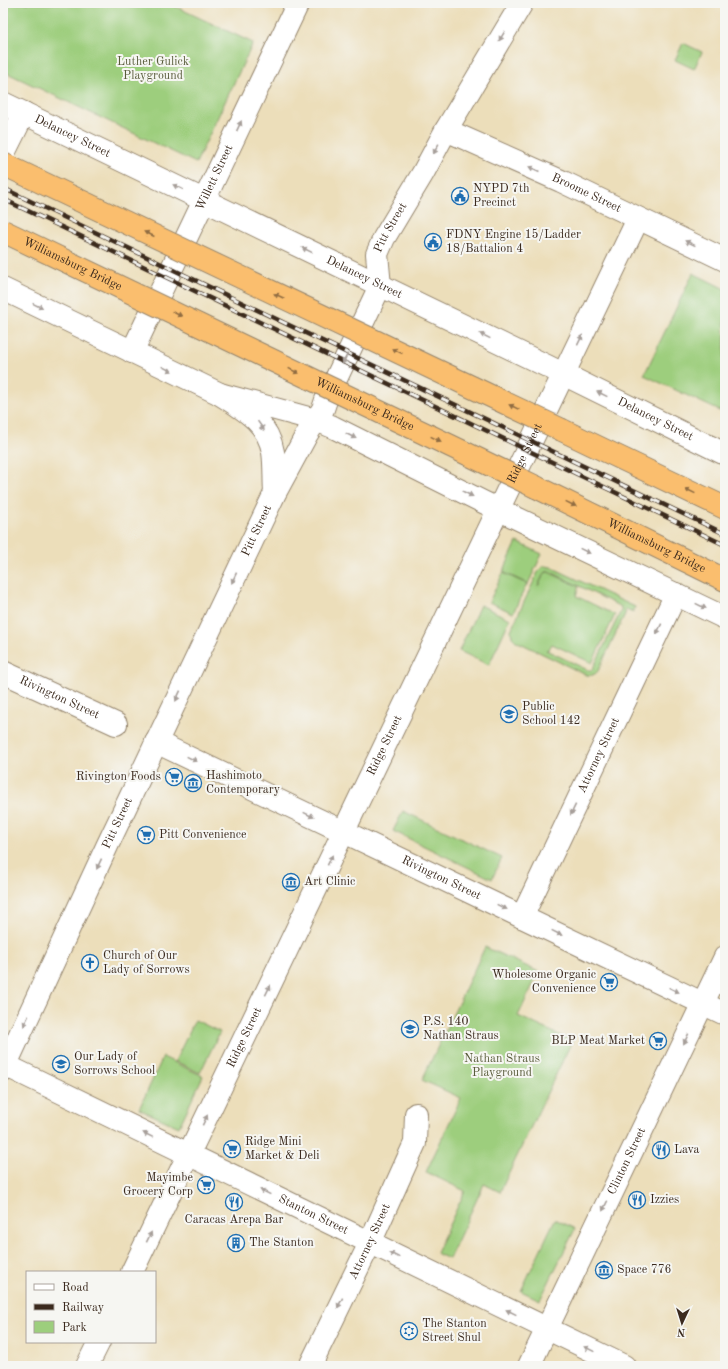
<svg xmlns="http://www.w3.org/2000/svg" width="728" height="1369" font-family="'Old Standard TT',serif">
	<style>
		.green { fill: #9dce7d; stroke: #6c7c4e; fill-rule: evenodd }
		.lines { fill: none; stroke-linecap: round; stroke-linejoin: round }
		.minor-casing { stroke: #94846c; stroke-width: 24 }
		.highway-casing { stroke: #94846c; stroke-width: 24 }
		.minor { stroke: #fff; stroke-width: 22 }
		.highway { stroke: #fabe6e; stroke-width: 22 }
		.rail-casing { stroke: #3b2a1e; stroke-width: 4.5 }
		.rail { stroke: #f6f6f2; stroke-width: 3; stroke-dasharray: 9; stroke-linecap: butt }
		.highway-bridge-casing { stroke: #94846c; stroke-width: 24; stroke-linecap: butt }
		.highway-bridge { stroke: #fabe6e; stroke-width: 22 }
		.oneway { fill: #a79f9a }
		.oneway2 { fill: #916d42 }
		.labels { text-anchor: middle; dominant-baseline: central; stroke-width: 4; stroke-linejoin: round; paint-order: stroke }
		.park-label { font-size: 12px; fill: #585b3a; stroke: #f6f6f2 }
		.street-label { font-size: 12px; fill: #3b2a1e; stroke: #f6f6f2 }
		.poi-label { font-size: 12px; fill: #3b2a1e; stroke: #f6f6f2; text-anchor: start }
	</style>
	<rect width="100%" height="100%" fill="#f6f6f2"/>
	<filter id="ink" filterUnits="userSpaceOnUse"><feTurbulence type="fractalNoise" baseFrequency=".025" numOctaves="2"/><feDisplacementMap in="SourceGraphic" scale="8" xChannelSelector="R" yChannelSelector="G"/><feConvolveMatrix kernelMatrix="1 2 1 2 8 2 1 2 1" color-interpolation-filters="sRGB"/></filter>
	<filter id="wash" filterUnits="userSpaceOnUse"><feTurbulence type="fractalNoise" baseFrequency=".012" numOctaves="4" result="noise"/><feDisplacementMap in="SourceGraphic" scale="16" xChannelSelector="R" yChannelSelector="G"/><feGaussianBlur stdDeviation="0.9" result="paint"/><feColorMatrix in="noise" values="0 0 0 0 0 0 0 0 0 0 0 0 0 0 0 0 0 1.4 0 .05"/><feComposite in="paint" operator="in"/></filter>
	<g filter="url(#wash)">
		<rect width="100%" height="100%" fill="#ecdeba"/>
		<path class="green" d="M3,3H168L253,43L196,163L3,71Z
			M683,43L702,52L694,69L675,60Z
			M693,273L725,289L724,413L644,375Z
			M517,542L542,554L528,584L503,572Z
			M545,566L551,567L635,607L633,612L626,609L625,614L598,671C595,675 591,676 586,675L516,641L512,637L511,630L538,572L542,567ZM549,571L621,607V611L592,670H588L546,650L549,649L552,644L592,663L615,615L576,596L578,589V586L548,572L545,573L538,586L544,573Z
			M503,573L527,584L513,613L489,602Z
			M480,605L510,619L489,665L459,651Z
			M403,811L502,858L492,879L393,831Z
			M485,947L539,972L518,1016L572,1041L500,1192L484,1184L449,1259L436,1253L465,1191L426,1172L461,1098L422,1080Z
			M195,1020L220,1032L200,1073L175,1061Z
			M163,1057L203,1076L179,1127L139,1109Z
			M555,1219L575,1229L540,1300L521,1291Z"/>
	</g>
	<g filter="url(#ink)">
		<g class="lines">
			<g class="minor-casing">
				<g id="minor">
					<path id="s1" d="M3,103L547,366L725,454"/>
					<path id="s2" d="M446,130L561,181L725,260"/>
					<path d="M3,155L24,113"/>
					<path d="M3,289L220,394C243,409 268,422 273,452C275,465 274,479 275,492"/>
					<path id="s3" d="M132,352L298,3"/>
					<path d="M220,394L316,420L333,427L483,502L725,618"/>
					<path id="s4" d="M3,672L116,724"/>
					<path id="s5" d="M156,742L725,1014"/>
					<path id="s6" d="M522,917L676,594"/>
					<path id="s7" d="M3,1064L624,1366"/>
					<path id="s8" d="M3,1071L108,844L275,493L307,434L323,409L326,400L380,286L377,254L384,238L423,173L446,130L522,3"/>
					<path id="s9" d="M132,1272L638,219"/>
					<path d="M87,1366L99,1342"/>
					<path id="s10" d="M310,1366L370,1243L415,1143L416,1114"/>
					<path id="s11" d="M529,1366L725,957"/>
				</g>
			</g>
			<g class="highway-casing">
				<g id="highway">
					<path d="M562,430L725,508"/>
					<path id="s12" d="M536,487L725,580"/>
				</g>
			</g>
			<use href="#minor" class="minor"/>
			<use href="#highway" class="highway"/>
			<g class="rail-casing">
				<path id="rail" d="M3,188L725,534
					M3,199L725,545"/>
			</g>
			<use href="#rail" class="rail"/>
			<g class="highway-bridge-casing">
				<g id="highway-bridge">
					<path d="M3,164L562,430"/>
					<path id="s13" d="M3,231L536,487"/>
				</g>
			</g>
			<use href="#highway-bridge" class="highway-bridge"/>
		</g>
		<defs><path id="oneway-solid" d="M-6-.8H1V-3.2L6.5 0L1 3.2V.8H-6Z"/></defs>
		<g class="oneway">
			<use href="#oneway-solid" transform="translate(502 36) rotate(121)"/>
			<use href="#oneway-solid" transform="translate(239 126) rotate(-65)"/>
			<use href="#oneway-solid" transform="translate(436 149) rotate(118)"/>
			<use href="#oneway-solid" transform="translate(534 169) rotate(-156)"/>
			<use href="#oneway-solid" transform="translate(178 187) rotate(-154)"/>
			<use href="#oneway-solid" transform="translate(690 243) rotate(-154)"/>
			<use href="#oneway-solid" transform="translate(307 250) rotate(-154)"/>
			<use href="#oneway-solid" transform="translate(38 306) rotate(26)"/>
			<use href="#oneway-solid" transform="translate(485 336) rotate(-154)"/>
			<use href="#oneway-solid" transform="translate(580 340) rotate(-64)"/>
			<use href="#oneway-solid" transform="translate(345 359) rotate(116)"/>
			<use href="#oneway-solid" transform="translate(167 369) rotate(26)"/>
			<use href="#oneway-solid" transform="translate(602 394) rotate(-154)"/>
			<use href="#oneway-solid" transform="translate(261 426) rotate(55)"/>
			<use href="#oneway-solid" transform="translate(351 436) rotate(27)"/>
			<use href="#oneway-solid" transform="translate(468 494) rotate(27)"/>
			<use href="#oneway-solid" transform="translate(585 551) rotate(26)"/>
			<use href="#oneway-solid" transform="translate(234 578) rotate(115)"/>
			<use href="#oneway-solid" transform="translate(701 606) rotate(26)"/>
			<use href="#oneway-solid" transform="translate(659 629) rotate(116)"/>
			<use href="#oneway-solid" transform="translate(178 696) rotate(115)"/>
			<use href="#oneway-solid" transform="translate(192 759) rotate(26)"/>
			<use href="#oneway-solid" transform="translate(573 810) rotate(116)"/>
			<use href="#oneway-solid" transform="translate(309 815) rotate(26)"/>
			<use href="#oneway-solid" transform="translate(330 860) rotate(-64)"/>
			<use href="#oneway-solid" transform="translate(99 864) rotate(115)"/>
			<use href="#oneway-solid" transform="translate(502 907) rotate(26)"/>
			<use href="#oneway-solid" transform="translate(557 933) rotate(26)"/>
			<use href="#oneway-solid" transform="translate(268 990) rotate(-64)"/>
			<use href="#oneway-solid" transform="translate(674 990) rotate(26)"/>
			<use href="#oneway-solid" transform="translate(26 1021) rotate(115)"/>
			<use href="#oneway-solid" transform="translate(686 1039) rotate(116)"/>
			<use href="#oneway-solid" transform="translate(205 1120) rotate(-64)"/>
			<use href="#oneway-solid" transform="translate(148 1135) rotate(-154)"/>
			<use href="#oneway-solid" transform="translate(265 1192) rotate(-154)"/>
			<use href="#oneway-solid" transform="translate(605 1206) rotate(116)"/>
			<use href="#oneway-solid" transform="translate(149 1237) rotate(-64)"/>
			<use href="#oneway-solid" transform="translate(394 1255) rotate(-154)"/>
			<use href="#oneway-solid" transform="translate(340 1303) rotate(116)"/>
			<use href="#oneway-solid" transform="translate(511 1312) rotate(-154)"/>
			<use href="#oneway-solid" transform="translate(589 1349) rotate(-154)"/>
		</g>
		<g class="oneway2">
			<use href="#oneway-solid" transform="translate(149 234) rotate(-155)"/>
			<use href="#oneway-solid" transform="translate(279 296) rotate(-155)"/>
			<use href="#oneway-solid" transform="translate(177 314) rotate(26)"/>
			<use href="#oneway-solid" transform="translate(397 351) rotate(-155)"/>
			<use href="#oneway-solid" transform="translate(294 371) rotate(26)"/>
			<use href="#oneway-solid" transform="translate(514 407) rotate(-154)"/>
			<use href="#oneway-solid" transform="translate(436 439) rotate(26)"/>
			<use href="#oneway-solid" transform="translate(690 491) rotate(-154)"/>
			<use href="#oneway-solid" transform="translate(571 504) rotate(26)"/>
		</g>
	</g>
	<defs>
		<g id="civic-ring" transform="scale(0.9)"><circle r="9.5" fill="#f6f6f2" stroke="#1f6fb2" stroke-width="1.5"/><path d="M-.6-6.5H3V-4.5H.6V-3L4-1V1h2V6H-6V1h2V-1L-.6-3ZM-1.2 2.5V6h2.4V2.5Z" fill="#1f6fb2"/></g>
		<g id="school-ring" transform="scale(0.9)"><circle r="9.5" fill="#f6f6f2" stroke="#1f6fb2" stroke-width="1.5"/><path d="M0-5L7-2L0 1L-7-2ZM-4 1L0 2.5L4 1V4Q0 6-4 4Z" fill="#1f6fb2"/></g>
		<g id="supermarket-ring" transform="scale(0.9)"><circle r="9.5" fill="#f6f6f2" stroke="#1f6fb2" stroke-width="1.5"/><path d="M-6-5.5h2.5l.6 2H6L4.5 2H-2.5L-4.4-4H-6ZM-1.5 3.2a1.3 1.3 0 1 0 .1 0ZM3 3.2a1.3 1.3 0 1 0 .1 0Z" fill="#1f6fb2"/></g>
		<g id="museum-ring" transform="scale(0.9)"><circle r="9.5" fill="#f6f6f2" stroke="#1f6fb2" stroke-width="1.5"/><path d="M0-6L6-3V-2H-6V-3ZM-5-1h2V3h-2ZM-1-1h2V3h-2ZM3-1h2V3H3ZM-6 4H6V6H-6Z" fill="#1f6fb2"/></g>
		<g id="church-ring" transform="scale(0.9)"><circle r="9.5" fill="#f6f6f2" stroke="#1f6fb2" stroke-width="1.5"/><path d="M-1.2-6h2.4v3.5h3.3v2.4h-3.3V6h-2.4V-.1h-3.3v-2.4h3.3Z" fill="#1f6fb2"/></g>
		<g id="restaurant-ring" transform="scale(0.9)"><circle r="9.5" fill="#f6f6f2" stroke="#1f6fb2" stroke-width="1.5"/><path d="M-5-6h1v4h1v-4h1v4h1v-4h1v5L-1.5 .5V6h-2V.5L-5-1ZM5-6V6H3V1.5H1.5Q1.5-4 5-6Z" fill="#1f6fb2"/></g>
		<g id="building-ring" transform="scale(0.9)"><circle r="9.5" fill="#f6f6f2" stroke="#1f6fb2" stroke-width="1.5"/><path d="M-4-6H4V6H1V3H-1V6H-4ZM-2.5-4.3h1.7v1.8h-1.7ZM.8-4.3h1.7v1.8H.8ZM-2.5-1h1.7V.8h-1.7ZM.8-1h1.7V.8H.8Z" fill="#1f6fb2"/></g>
		<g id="synagogue-ring" transform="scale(0.9)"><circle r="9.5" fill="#f6f6f2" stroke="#1f6fb2" stroke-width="1.5"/><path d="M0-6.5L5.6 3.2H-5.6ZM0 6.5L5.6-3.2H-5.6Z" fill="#1f6fb2"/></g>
	</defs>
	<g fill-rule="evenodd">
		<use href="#civic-ring" x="460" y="196"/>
		<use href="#civic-ring" x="433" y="242"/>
		<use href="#school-ring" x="509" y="714"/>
		<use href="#supermarket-ring" x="174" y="777"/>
		<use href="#museum-ring" x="193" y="783"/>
		<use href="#supermarket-ring" x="146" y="835"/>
		<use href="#museum-ring" x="291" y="882"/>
		<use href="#church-ring" x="90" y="963"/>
		<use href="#supermarket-ring" x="609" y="982"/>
		<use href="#school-ring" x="410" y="1029"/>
		<use href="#supermarket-ring" x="658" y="1041"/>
		<use href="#school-ring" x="61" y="1064"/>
		<use href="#supermarket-ring" x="232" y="1149"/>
		<use href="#restaurant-ring" x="661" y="1150"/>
		<use href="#supermarket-ring" x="206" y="1185"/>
		<use href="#restaurant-ring" x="637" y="1200"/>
		<use href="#restaurant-ring" x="234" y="1202"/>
		<use href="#building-ring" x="236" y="1243"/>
		<use href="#museum-ring" x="604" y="1270"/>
		<use href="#synagogue-ring" x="409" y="1331"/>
	</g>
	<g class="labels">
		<g class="park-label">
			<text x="153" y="62">Luther Gulick<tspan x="153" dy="14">Playground</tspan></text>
			<text x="502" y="1059">Nathan Straus<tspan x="502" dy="14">Playground</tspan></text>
		</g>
		<g class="street-label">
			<text stroke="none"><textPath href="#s1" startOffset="77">Delancey Street</textPath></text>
			<text stroke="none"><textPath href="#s3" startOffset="193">Willett Street</textPath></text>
			<text stroke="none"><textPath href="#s2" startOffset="154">Broome Street</textPath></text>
			<text stroke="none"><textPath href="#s8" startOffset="933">Pitt Street</textPath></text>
			<text stroke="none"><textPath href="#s13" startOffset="77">Williamsburg Bridge</textPath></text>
			<text stroke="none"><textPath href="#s1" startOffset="401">Delancey Street</textPath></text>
			<text stroke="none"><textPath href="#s13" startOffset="401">Williamsburg Bridge</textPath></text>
			<text stroke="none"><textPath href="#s1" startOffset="725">Delancey Street</textPath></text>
			<text stroke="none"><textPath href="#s9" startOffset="908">Ridge Street</textPath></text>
			<text stroke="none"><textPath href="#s8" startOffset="597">Pitt Street</textPath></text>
			<text stroke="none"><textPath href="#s12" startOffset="134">Williamsburg Bridge</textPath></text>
			<text stroke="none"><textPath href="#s4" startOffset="62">Rivington Street</textPath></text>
			<text stroke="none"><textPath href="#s9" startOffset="584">Ridge Street</textPath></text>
			<text stroke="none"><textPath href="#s6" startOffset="179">Attorney Street</textPath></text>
			<text stroke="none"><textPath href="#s8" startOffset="273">Pitt Street</textPath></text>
			<text stroke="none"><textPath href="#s5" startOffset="316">Rivington Street</textPath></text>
			<text stroke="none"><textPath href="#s9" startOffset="260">Ridge Street</textPath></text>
			<text stroke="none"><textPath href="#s11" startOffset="227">Clinton Street</textPath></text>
			<text stroke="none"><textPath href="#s7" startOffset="345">Stanton Street</textPath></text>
			<text stroke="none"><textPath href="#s10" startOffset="138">Attorney Street</textPath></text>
		</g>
		<g class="poi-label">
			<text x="473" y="189">NYPD 7th<tspan x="473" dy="14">Precinct</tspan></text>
			<text x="446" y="235">FDNY Engine 15/Ladder<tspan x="446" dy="14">18/Battalion 4</tspan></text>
			<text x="522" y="707">Public<tspan x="522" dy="14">School 142</tspan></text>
			<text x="206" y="776">Hashimoto<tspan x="206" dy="14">Contemporary</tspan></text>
			<text x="161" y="777" text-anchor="end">Rivington Foods</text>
			<text x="159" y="835">Pitt Convenience</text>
			<text x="304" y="882">Art Clinic</text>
			<text x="103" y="956">Church of Our<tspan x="103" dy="14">Lady of Sorrows</tspan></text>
			<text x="596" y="975" text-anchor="end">Wholesome Organic<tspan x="596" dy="14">Convenience</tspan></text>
			<text x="423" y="1022">P.S. 140<tspan x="423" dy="14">Nathan Straus</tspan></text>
			<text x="645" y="1041" text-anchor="end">BLP Meat Market</text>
			<text x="74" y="1057">Our Lady of<tspan x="74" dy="14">Sorrows School</tspan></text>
			<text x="245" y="1142">Ridge Mini<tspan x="245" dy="14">Market &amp; Deli</tspan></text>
			<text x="674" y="1150">Lava</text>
			<text x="193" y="1178" text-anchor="end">Mayimbe<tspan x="193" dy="14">Grocery Corp</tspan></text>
			<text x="650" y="1200">Izzies</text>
			<text x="234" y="1220" text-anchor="middle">Caracas Arepa Bar</text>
			<text x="249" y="1243">The Stanton</text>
			<text x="617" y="1270">Space 776</text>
			<text x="422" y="1324">The Stanton<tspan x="422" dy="14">Street Shul</tspan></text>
		</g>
	</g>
	<rect width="728" height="1369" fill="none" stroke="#f6f6f2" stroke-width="16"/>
	<rect x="26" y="1271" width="130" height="72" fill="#f6f6f2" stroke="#aba49d"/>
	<rect x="34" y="1284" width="20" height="6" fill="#ffffff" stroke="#aba49d"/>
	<text x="62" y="1291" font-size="12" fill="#3b2a1e">Road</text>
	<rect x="34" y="1304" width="20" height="6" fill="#3b2a1e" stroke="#aba49d"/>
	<text x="62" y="1311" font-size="12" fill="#3b2a1e">Railway</text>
	<rect x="34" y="1321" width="20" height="12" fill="#9dce7d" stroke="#aba49d"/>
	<text x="62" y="1331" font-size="12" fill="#3b2a1e">Park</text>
	<g transform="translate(682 1323) rotate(184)" stroke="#f6f6f2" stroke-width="3" paint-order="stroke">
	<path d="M0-3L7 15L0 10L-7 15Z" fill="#3b2a1e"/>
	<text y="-6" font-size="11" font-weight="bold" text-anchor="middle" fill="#3b2a1e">N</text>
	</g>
</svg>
